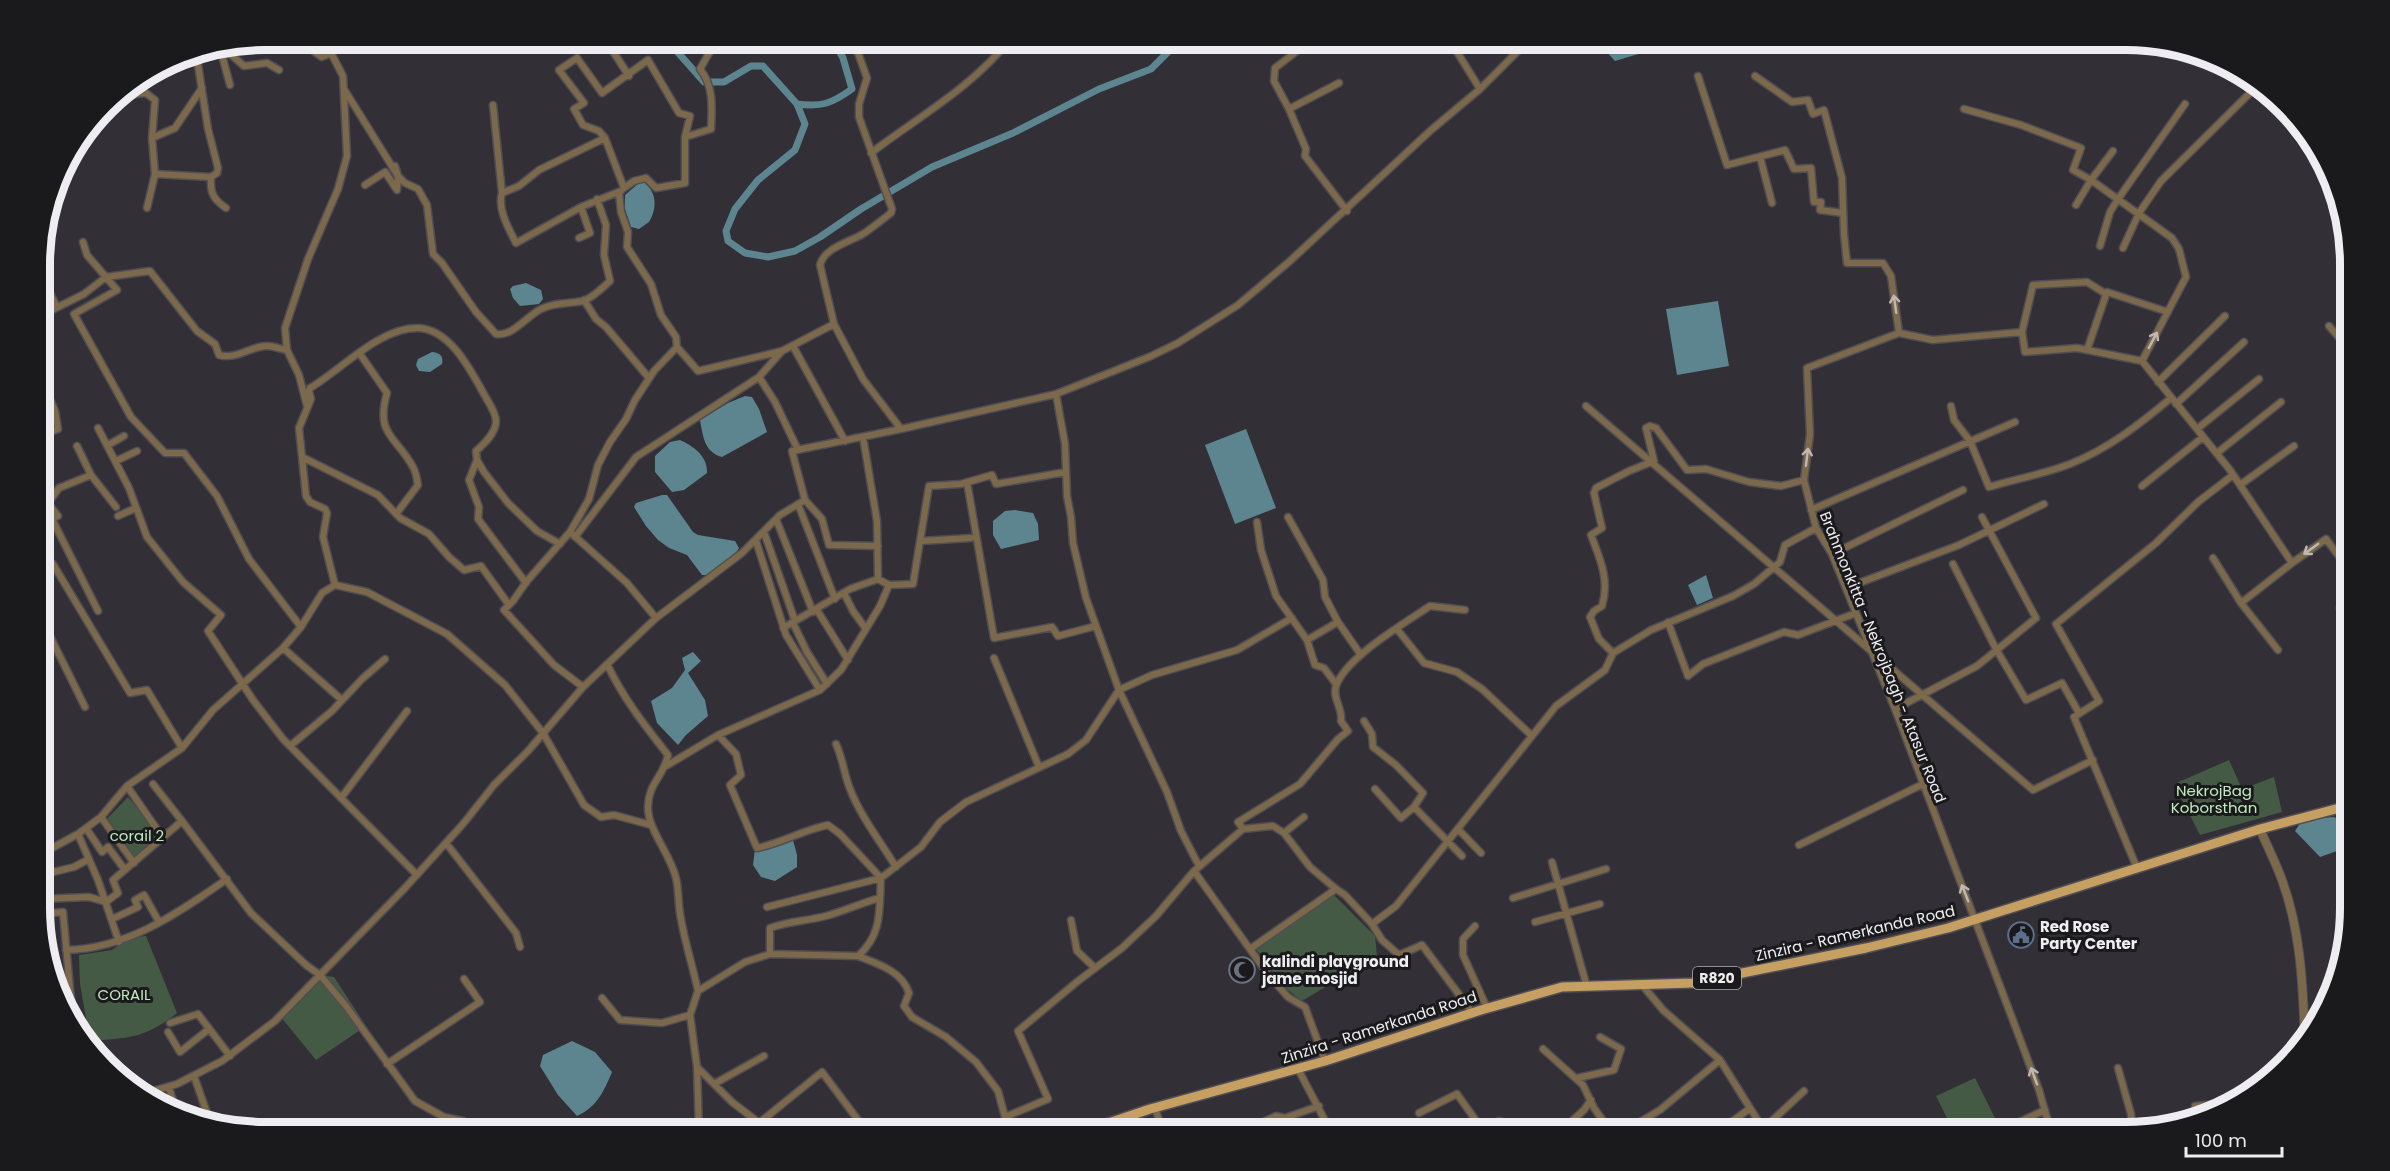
<svg xmlns="http://www.w3.org/2000/svg" width="2390" height="1171" font-family="Poppins,sans-serif">
	<style>
		.green { fill: #455a44 }
		.water { fill: #5c858f }
		.lines { fill: none; stroke-linecap: round; stroke-linejoin: round }
		.canal { stroke: #5c858f; stroke-width: 7 }
		.minor-casing { stroke: #504e54; stroke-width: 9 }
		.tertiary-casing { stroke: #504e54; stroke-width: 10 }
		.primary-casing { stroke: #504e54; stroke-width: 12 }
		.minor { stroke: #7c694c; stroke-width: 6 }
		.tertiary { stroke: #7c694c; stroke-width: 8 }
		.primary { stroke: #c69f62; stroke-width: 9 }
		.oneway { stroke: #c0b8af }
		.labels { text-anchor: middle; dominant-baseline: central; stroke-width: 6; stroke-linejoin: round; paint-order: stroke }
		.shield { fill: #1a191c; stroke: #aeadb1; stroke-width: 1.5 }
		.shield-label { font-size: 14px; font-weight: bold; fill: #eeedf1 }
		.street-label { font-size: 15px; fill: #eeedf1; stroke: #1a191c }
		.park-label { font-size: 15px; fill: #bfecbe; stroke: #1a191c }
		.poi-label { font-size: 15px; font-weight: bold; fill: #eeedf1; stroke: #1a191c; text-anchor: start }
		.rim { fill: none; stroke: #eeedf1; stroke-width: 8 }
	</style>
	<rect width="100%" height="100%" fill="#323036"/>
	<path class="green" d="M2229,760L2242,789L2274,777L2282,812L2200,835L2174,784Z
		M128,797L163,838L134,863L104,822Z
		M1333,894L1375,936L1377,956L1302,1001L1283,986L1256,949Z
		M146,936L177,1013C146,1038 129,1038 90,1041L80,984L79,955L112,950L128,938Z
		M320,975L334,977L366,1026L316,1060L280,1016Z
		M1975,1078L1999,1126L1990,1132H1954L1936,1096Z"/>
	<path class="water" d="M1595,39H1649L1645,52L1615,61Z
		M639,183H645C657,193 657,209 649,222L639,229L631,227L625,209V195Z
		M526,283L541,290L543,299L539,304L520,306L513,298L510,289L513,286Z
		M1718,301L1729,366L1677,375L1666,309Z
		M432,352C439,353 444,355 442,364L430,372L419,371L416,365L418,359Z
		M745,396L752,397L759,409L767,432L722,457C704,452 703,436 700,420L728,403Z
		M1246,429L1276,508L1235,524L1205,445Z
		M680,440C693,446 708,456 707,473L684,490L672,492L655,472V456L670,442Z
		M662,495H667L693,532L698,535L735,541L739,548C732,561 720,567 708,575H702L687,555L669,548L658,540L646,526L634,507L636,503Z
		M1015,510L1033,513L1038,524L1039,540L1001,549L993,535V521L1005,511Z
		M1706,575L1713,598L1697,605L1688,585Z
		M693,652L701,661L688,673L705,700L708,716L686,735L678,745L657,723L651,701L672,688L685,670L682,658Z
		M2335,817L2351,846L2320,857L2295,831L2303,819Z
		M783,837L793,840L797,855V867L775,881L761,877L753,865L755,849L766,843Z
		M572,1041L595,1052L612,1072C604,1091 597,1107 577,1116L558,1095L540,1066L543,1055Z"/>
	<g class="lines">
		<path class="canal" d="M564,39H567
			M666,39L704,82H724L751,66H763L797,104C822,107 831,104 852,89L843,58L833,39
			M797,104L805,124L795,150L758,180L735,209L726,231L728,241L745,253L768,257L795,251L820,237L861,209L932,167L1013,133L1099,89L1151,69L1181,39"/>
		<g class="minor-casing">
			<path id="minor" d="M303,39L308,47L322,57L331,53V39
				M605,39L629,76
				M853,39L867,78L859,104V117L892,209L891,213C882,220 872,228 863,234C849,242 824,248 820,265L834,324L863,379L901,429L1056,394L1149,357L1178,343L1238,305L1290,261L1430,131L1480,89L1530,39
				M1449,39L1480,89
				M220,48L230,85
				M220,50L228,52L244,66L267,63L279,70
				M196,52L208,129L218,168L217,173L211,177C210,193 213,199 226,208
				M1698,76L1727,165L1785,150L1794,169L1811,168L1814,202H1821L1820,210L1843,213
				M1755,76L1792,102L1808,100L1813,114L1824,110L1842,178L1844,234L1847,263H1883L1891,276L1899,333L1807,368L1810,434L1804,480L1816,528L1832,554L1895,709L2017,1031L2039,1090L2051,1132
				M1339,83L1289,109L1306,149L1305,156L1347,211
				M344,89L398,176L397,190L385,172L365,185
				M114,96L146,93L155,100L152,138L155,174L147,208
				M493,105L502,193
				M1289,109L1274,81L1275,68L1297,51
				M1964,109L2021,125L2081,148L2073,170L2091,180L2172,238L2179,249L2186,277L2142,361L2230,470L2292,563L2326,539L2350,571
				M685,137V183L656,188L646,178L634,181L624,188L605,138L599,131L583,125L574,109L584,103L559,70L577,58L602,93L648,60L679,113L690,116L685,137L711,129C712,108 714,86 700,69L717,39
				M152,138L175,128L202,88
				M871,153C918,117 973,87 1010,39
				M1760,157L1772,203
				M395,166L398,176L405,183L418,189L427,205L433,254L442,263L476,312L496,334C512,337 527,316 541,309C554,302 568,304 583,301C593,298 602,288 610,281L604,255L606,225L597,199
				M155,174L211,177
				M619,193L621,212L628,232L627,247L651,284L661,315L676,337L677,347L654,371L635,400L626,419L610,442L598,465L589,499L570,532L627,583L656,618
				M2076,205L2091,180L2113,151
				M581,207L516,243C509,229 497,209 502,193L519,186L539,170L605,138
				M579,238L590,233L581,207L621,191
				M83,242L87,255L117,290L74,314L131,417L165,453H184L217,496L249,559L301,627
				M2100,246L2110,212L2118,199L2185,104
				M2123,248L2139,213L2161,181L2254,89
				M40,274L57,307
				M584,300L596,319L606,327L649,378
				M2348,315L2349,316
				M40,316L84,294L106,277L150,271L197,331L215,344L219,355C236,360 251,346 267,346C273,346 281,349 287,350
				M2329,326L2347,347L2349,345
				M2022,332L2033,285L2087,282L2106,294
				M1899,333L1933,340L2022,332L2025,352L2077,348L2142,361
				M793,346L845,441
				M677,347L698,371L782,351L834,324
				M2087,350L2107,292L2168,312
				M360,354L387,393C375,435 396,436 413,467C416,472 417,479 418,485L396,514
				M2348,369H2349
				M40,376L55,411L58,429L40,436
				M759,377L775,402L798,450
				M2158,382L2225,316
				M1056,394L1065,444L1067,496L1071,517L1073,543L1086,598L1119,690L1167,792L1181,831L1199,866
				M2345,402L2350,398
				M2176,404L2244,342
				M307,406L299,375L287,350L285,328L308,259L338,189L347,156L343,76L331,53
				M1586,406L2033,790L2093,760
				M1951,406L1954,420L1970,441L1989,487C2016,479 2044,474 2070,464C2108,449 2140,424 2171,398
				M98,428L129,488L147,537L183,582L221,615L208,631L253,700L283,739L417,875
				M2197,429L2259,379
				M863,437L877,521L878,579L889,585
				M108,445L124,436
				M77,446L91,475L116,507
				M2217,453L2281,402
				M304,458L378,495L400,518L429,534L449,557L464,570L481,566L509,605
				M477,460L469,480L479,507L478,519L526,583
				M116,461L137,451
				M967,482L994,638L1052,627L1058,636L1096,626
				M2240,485L2294,446
				M2142,486L2203,437
				M805,500L822,519L829,545L878,546
				M798,504L835,599
				M1811,510L2015,422
				M118,516L136,508
				M1288,517L1323,580L1325,597L1338,622L1361,655
				M52,519L98,611
				M776,519L813,612
				M1257,522L1261,550L1276,596L1307,640L1315,665L1324,668L1336,684
				M40,524L58,516L48,503L59,488L91,475
				M570,532L527,581L513,601L504,610L554,665L583,687
				M764,532L795,621
				M575,537L636,457L759,377L782,351
				M921,541L971,538
				M40,553L48,566L53,564L130,693L147,690L182,748
				M1832,554L1963,490
				M2213,558L2241,603L2292,563
				M1953,564L1996,649L2026,700L2062,683L2079,713
				M335,585L367,592L447,634L505,685L543,733L584,805L601,817L614,815L651,825
				M1846,588L1959,545L2044,504
				M844,593L853,611L866,629
				M2241,603L2278,650
				M2340,608L2350,620
				M817,610L848,660
				M40,616L85,707
				M1668,622L1688,676L1703,664L1784,632L1798,635L1856,613
				M793,623L807,652L827,684
				M783,628L850,589L878,579
				M1397,629L1424,663L1457,672L1482,689L1532,736
				M1307,640L1338,622
				M283,648L342,700
				M2345,648L2350,643
				M1613,653L1599,639L1590,617L1594,611L1602,606C1610,580 1600,559 1591,535L1602,528L1594,493L1596,488L1629,471L1654,461L1646,428L1650,426L1656,428L1687,470L1706,469L1749,482L1781,486L1804,480
				M994,658L1039,767
				M607,664C623,698 645,726 668,755C663,778 649,782 648,806C647,829 670,853 676,878C679,891 678,906 681,919C685,943 693,967 698,991
				M820,690L841,670L880,606L889,585L913,584L929,486L961,484L992,475L996,484L1066,472
				M1895,709L1977,666L2036,618L1982,517
				M1364,721L1372,734L1373,747L1396,765L1423,793L1414,807L1401,818L1375,789
				M718,735L736,754L741,775L730,785L757,848C782,843 803,830 828,825L840,834L881,878L767,907
				M836,744C843,759 844,774 850,789C861,817 880,841 896,867
				M290,746L332,711L362,679L385,659
				M666,766L718,735L820,690L786,635L756,541
				M153,784L182,821
				M127,786L182,748L213,710L283,648L301,627L322,593L335,585L323,537L327,513L325,509L310,502L306,496L299,428L311,399L309,391L310,388C341,370 379,328 417,328C450,328 471,371 485,396C489,403 496,413 496,421C496,433 484,444 476,451L477,460L484,472L508,503L537,531L560,544
				M341,798L407,711
				M1414,807L1462,856
				M2340,807L2351,828
				M101,817L127,786L163,838
				M86,828L102,852L108,847L125,870
				M1458,829L1481,853
				M1284,833L1304,817
				M78,834L101,817L134,863
				M446,843L516,933L520,947
				M1799,845L1923,784
				M41,854L78,834L98,880L119,942
				M1552,862L1587,987
				M2137,868L2074,717L2099,701L2056,624L2156,543L2198,502L2233,475
				M1194,871L1267,973L1288,997L1305,1007L1325,1061
				M41,875L74,867L89,859
				M1336,889L1310,867L1284,833L1273,826L1243,829L1238,822L1300,784L1338,739L1348,731L1341,721C1343,708 1332,699 1336,686C1346,657 1405,623 1430,606L1465,610
				M1513,898L1606,869
				M41,899L89,897L106,902L118,893L113,880L182,821L251,913L306,965L320,975L346,1006L415,1101L444,1117L452,1132
				M41,914L63,912L73,1022
				M112,919L138,907L135,900L144,895L159,922
				M1071,920L1077,951L1095,968
				M1535,922L1600,904
				M1372,924L1382,940L1399,955L1422,945L1472,1012
				M1475,926L1463,939V955L1487,1008
				M1250,949L1336,889L1345,895L1372,924L1396,906L1556,706L1605,670L1613,653L1651,630L1733,596L1754,584L1780,562L1785,545L1816,528
				M66,950C127,949 178,913 227,879
				M770,954V928C788,921 807,921 826,916C844,911 861,903 880,898
				M858,956C878,964 902,971 909,993L904,1006L912,1017L946,1037L976,1062L998,1091L1005,1117
				M1643,986L1663,1010L1720,1060L1765,1132
				M602,998L620,1020L662,1023L690,1015
				M170,1023L198,1014L230,1056
				M168,1032L180,1052L209,1029
				M1543,1049L1583,1085L1594,1108L1611,1132
				M387,1064L480,1002L464,979
				M697,1067L732,1102L771,1132
				M2118,1068L2131,1114L2132,1132
				M1298,1069L1331,1132
				M194,1076L209,1119
				M1577,1078L1614,1070L1621,1049L1600,1037
				M714,1084L764,1056
				M169,1087L176,1112
				M146,1093L177,1084L222,1061L275,1021L404,889L463,824L494,785L528,751L583,687L656,618L742,553L780,515L805,500L792,451L901,429
				M2195,1106L2216,1104L2235,1093L2259,1087
				M1155,1108L1163,1132
				M1419,1113L1457,1094L1477,1122L1484,1127L1500,1121L1507,1132
				M444,1117L463,1121L471,1132
				M759,1123L822,1072L867,1132
				M699,1132L697,1067L690,1015L698,991L745,962L770,954L858,956C883,934 879,909 881,878L921,847L940,822L966,802L1068,754L1086,740L1119,690L1152,675L1237,650L1292,618
				M1011,1132L1005,1117L1048,1099L1018,1031L1078,981L1122,948L1156,916L1194,871L1243,829
				M1241,1132L1276,1116L1285,1118L1319,1106
				M1560,1132L1584,1110L1591,1100
				M1623,1132L1660,1110L1720,1060
				M1718,1132L1749,1109
				M1764,1132L1763,1129L1804,1091
				M1998,1132L2045,1110"/>
		</g>
		<g class="tertiary-casing">
			<path id="tertiary" d="M2260,829C2267,846 2276,863 2282,880C2301,932 2303,987 2305,1041"/>
		</g>
		<g class="primary-casing">
			<path id="primary" d="M1082,1132L1150,1109L1325,1061L1481,1010L1562,987L1693,983L1866,948L1948,928L2260,829L2351,805"/>
		</g>
		<use href="#minor" class="minor"/>
		<use href="#tertiary" class="tertiary"/>
		<use href="#primary" class="primary"/>
	</g>
	<defs><path id="oneway-shaft" d="M-6 0H5M1.5-3L5.5 0L1.5 3" fill="none" stroke-width="1.6" stroke-linecap="round" stroke-linejoin="round" transform="scale(1.5)"/></defs>
	<g class="oneway">
		<use href="#oneway-shaft" transform="translate(1895 304) rotate(-98)"/>
		<use href="#oneway-shaft" transform="translate(2153 340) rotate(-62)"/>
		<use href="#oneway-shaft" transform="translate(1807 457) rotate(-83)"/>
		<use href="#oneway-shaft" transform="translate(2311 549) rotate(144)"/>
		<use href="#oneway-shaft" transform="translate(1965 893) rotate(-111)"/>
		<use href="#oneway-shaft" transform="translate(2034 1076) rotate(-110)"/>
	</g>
	<defs>
		<g id="civic-ring" transform="scale(1.35)"><circle r="9.5" fill="#1a191c" stroke="#5c6f8a" stroke-width="1.5"/><path d="M-.6-6.5H3V-4.5H.6V-3L4-1V1h2V6H-6V1h2V-1L-.6-3ZM-1.2 2.5V6h2.4V2.5Z" fill="#5c6f8a"/></g>
		<g id="mosque-ring" transform="scale(1.35)"><circle r="9.5" fill="#1a191c" stroke="#6b7280" stroke-width="1.5"/><path d="M3.5-4.9A6 6 0 1 0 3.5 4.9A5 5 0 1 1 3.5-4.9Z" fill="#6b7280"/></g>
	</defs>
	<g fill-rule="evenodd">
		<use href="#civic-ring" x="2021" y="935"/>
		<use href="#mosque-ring" x="1242" y="970"/>
	</g>
	<g class="labels">
		<rect class="shield" x="1693" y="967" width="48" height="22" rx="4.5"/>
		<g class="shield-label">
			<text x="1717" y="978">R820</text>
		</g>
		<g class="street-label">
			<text transform="translate(1883 657) rotate(68)">Brahmonkitta - Nekrojbagh - Atasur Road</text>
			<text transform="translate(1855 933) rotate(-13)">Zinzira - Ramerkanda Road</text>
			<text transform="translate(1379 1027) rotate(-18)">Zinzira - Ramerkanda Road</text>
		</g>
		<g class="park-label">
			<text x="2214" y="790">NekrojBag<tspan x="2214" dy="17">Koborsthan</tspan></text>
			<text x="137" y="835">corail 2</text>
			<text x="124" y="994">CORAIL</text>
		</g>
		<g class="poi-label">
			<text x="2040" y="926">Red Rose<tspan x="2040" dy="17">Party Center</tspan></text>
			<text x="1262" y="961">kalindi playground<tspan x="1262" dy="17">jame mosjid</tspan></text>
		</g>
	</g>
	<path d="M0 0H2390V1171H0ZM264 50H2126A214 214 0 0 1 2340 264V908A214 214 0 0 1 2126 1122H264A214 214 0 0 1 50 908V264A214 214 0 0 1 264 50Z" fill="#1a191c" fill-rule="evenodd"/>
	<path class="rim" d="M264 50H2126A214 214 0 0 1 2340 264V908A214 214 0 0 1 2126 1122H264A214 214 0 0 1 50 908V264A214 214 0 0 1 264 50Z"/>
	<path d="M2186 1147v9h96v-9" fill="none" stroke="#eeedf1" stroke-width="3"/>
	<text x="2195" y="1147" font-size="18" fill="#eeedf1" stroke="#1a191c" stroke-width="4.5" paint-order="stroke">100 m</text>
</svg>
